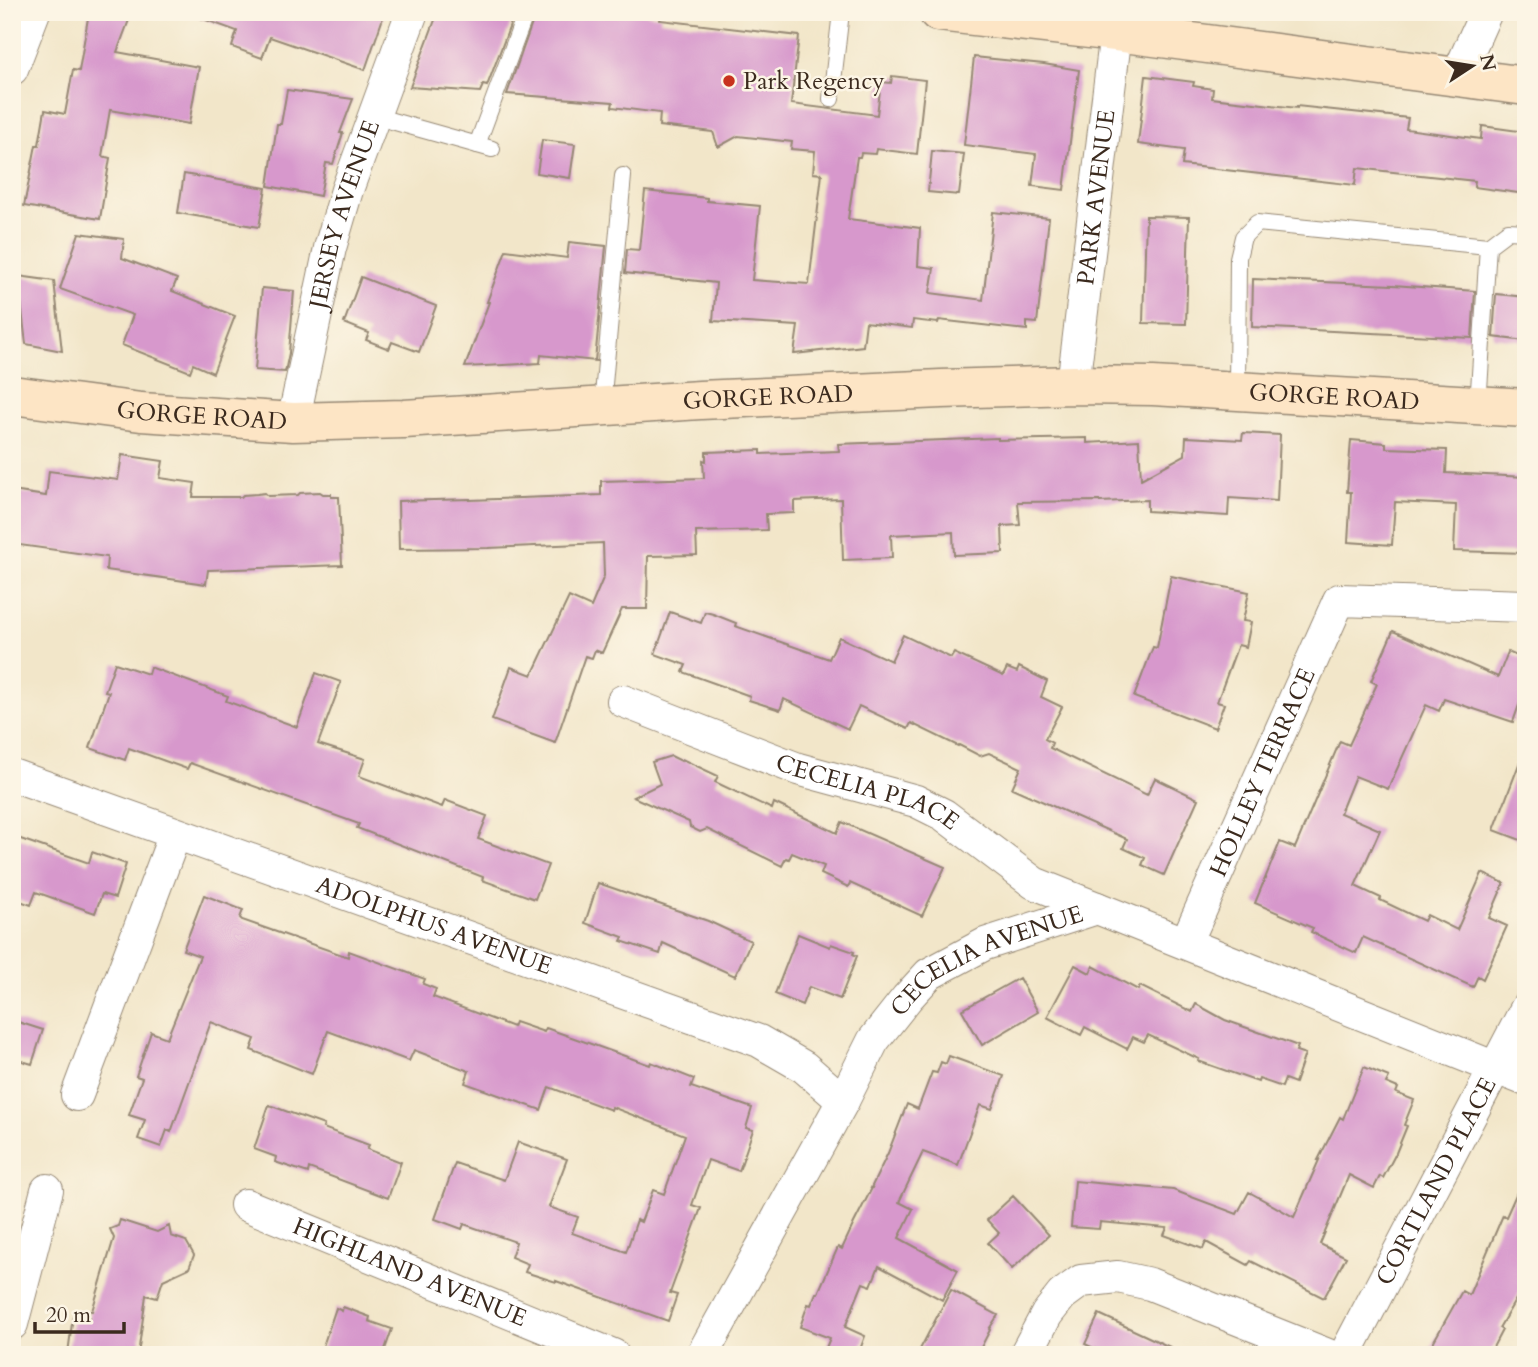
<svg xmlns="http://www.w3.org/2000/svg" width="1538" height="1367" font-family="Cardo,serif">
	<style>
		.building { fill: #d798cc }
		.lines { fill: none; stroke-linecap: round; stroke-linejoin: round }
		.service-casing { stroke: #968874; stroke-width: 18 }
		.minor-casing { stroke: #968874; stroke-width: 34 }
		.secondary-casing { stroke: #968874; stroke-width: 41 }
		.service { stroke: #fff; stroke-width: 16 }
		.minor { stroke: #fff; stroke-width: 32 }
		.secondary { stroke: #fde5c5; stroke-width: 38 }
		.poi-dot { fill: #c8321e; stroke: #fcf5e5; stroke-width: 2.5 }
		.labels { text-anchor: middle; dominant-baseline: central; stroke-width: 5; stroke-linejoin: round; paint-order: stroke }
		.poi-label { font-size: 24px; fill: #3b2a1e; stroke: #fcf5e5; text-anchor: start }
		.street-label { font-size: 24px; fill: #3b2a1e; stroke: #fcf5e5 }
	</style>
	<rect width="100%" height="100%" fill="#fcf5e5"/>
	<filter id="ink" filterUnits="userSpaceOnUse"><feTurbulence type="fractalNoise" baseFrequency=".0143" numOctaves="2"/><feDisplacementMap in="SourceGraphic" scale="14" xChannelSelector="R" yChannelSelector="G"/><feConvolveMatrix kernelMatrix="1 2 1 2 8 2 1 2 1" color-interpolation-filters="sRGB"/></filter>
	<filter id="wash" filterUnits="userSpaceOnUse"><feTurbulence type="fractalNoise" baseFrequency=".00686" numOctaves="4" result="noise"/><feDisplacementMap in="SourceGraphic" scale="28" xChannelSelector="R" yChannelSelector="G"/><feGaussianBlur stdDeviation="1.57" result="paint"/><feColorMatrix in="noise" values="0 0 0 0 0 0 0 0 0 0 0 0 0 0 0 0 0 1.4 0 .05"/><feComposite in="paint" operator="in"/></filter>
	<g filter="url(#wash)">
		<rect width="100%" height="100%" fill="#f2e6c9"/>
		<g id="blocks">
			<path class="building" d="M89,12H132L117,52L199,67L189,124L110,110L102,156L110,158L100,219L24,206L36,145H39L45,110L65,114L73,70L79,71Z
				M196,12H385L365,70L270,37L262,58L232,47L237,31L195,16Z
				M438,12H515L487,86L483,85L480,92L410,87Z
				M536,12H629L661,16L660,20L799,36L791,104L877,115L881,82L891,83L892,76L925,80L917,154L876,149L875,154L861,153L860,157H857L848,219L920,228L918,266L934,268L930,293L983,300L993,212L1049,218L1037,323L1027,322V330L939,320L938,323L913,320L912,328L866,322L863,346L794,354L798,326L713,321L716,283L625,273L627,249L639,250L645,191L707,198V201L760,206L752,280L809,284L822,174L813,173L815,151L791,149L792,142L738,136L718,147L713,132L659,126L660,113L612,107L613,102L507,94Z
				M974,57L1044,64L1079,70L1064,190L1032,186L1036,154L964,145Z
				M1146,76L1194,82L1193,86L1213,89L1212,98L1297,108V106L1408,118L1406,129L1481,139L1482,126L1526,132V194L1474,187L1475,181L1357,168L1355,185L1182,165L1184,150L1138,144Z
				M287,90L353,99L340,133H343L333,164L326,163L320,196L268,186L277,124H281Z
				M542,140L575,144L570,178L537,173Z
				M932,151L964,154L959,195L928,192Z
				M184,174L266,188L259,227L178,213Z
				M1146,216L1189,217L1186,324L1143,323Z
				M79,233L124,239L122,258L177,279L172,291L235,316L213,373L193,364L190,372L122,345L133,315L60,289Z
				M569,242L606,246L595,361L541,355L540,363L465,367L489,302H487L506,250L567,258Z
				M18,276L54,281L62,351L26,344Z
				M361,277L436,306L419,352L392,342L389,349L366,340L369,333L344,323Z
				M1253,279L1393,285L1475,291L1472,338L1252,327Z
				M262,288L294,291L289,353L285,372L255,370Z
				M1496,294L1526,297V341L1493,337Z
				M1243,433L1280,435L1277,501L1229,498L1228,516L1147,511V500L1099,502L1101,501L1018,502L1020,525L1002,526L1003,553L954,555L953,532L891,535L892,558L843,560L841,499L794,501V513L766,514L767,530L696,532L697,555L648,556L647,609H622L602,653L595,650L592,658L585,656L555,743L492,720L511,667L532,675L569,597L591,607L604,576L603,543L488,548L399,549L398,501L470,499V500L601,495V481L704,478L703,460L706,461V452L761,450V454L839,451L838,444L998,438V440L1087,438V443L1139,440L1141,479L1185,455L1186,437L1242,440Z
				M1351,440L1386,443V448L1447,450L1446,473L1526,477V553L1454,551L1456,505L1395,502L1392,545L1348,542L1351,492H1347Z
				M122,455L163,461L160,478L195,483L193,497H241L243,495L257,494L265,493L268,496L298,495L300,493L320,492L323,494H331V497H339L342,565L208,570L206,584L106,570L107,557L12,544V491L46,496L49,471L118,480Z
				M1171,576L1249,592L1243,621L1251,622L1246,647L1238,645L1217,702L1224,704L1215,728L1134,697L1153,647L1157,648Z
				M670,612L701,623L705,612L713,614L736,623L735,626L829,659L839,637L891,661L903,635L951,658L954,653L1003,676L1007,668L1017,672L1019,667L1047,681L1041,697L1062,707L1045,739L1052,743L1050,748L1147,795L1155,778L1198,799L1164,875L1142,865L1145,858L1123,848L1127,839L1012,788L1021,768L989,753L980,756L959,745L958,746L911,723L908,729L859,706L848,729L784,699L780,710L749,700L750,696L683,672L686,665L655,654Z
				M1393,631L1498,677L1508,652L1526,660V685L1513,722L1444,699L1439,711L1426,705L1388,789L1355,776L1340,813L1380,830L1355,886L1381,898L1380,900L1424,921L1427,915L1457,930L1482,873L1504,883L1489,918L1507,926L1483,979L1478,976L1473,987L1363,937L1356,953L1311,932L1313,928L1255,903L1280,842L1295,848L1340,741L1349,745L1377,684L1371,681Z
				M115,663L148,674L150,667L228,696L226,701L297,727L316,673L341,682L318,744L365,759L359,776L442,807L445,800L487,816L478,839L548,865L535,899L482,880L483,877L357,828L359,824L190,763L187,769L129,748L125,760L90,748L109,692L105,691Z
				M1524,751H1526V842L1494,830Z
				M671,756L681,761L682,759L718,776L715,782L772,809L774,803L837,833L842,822L945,867L922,916L850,883L848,887L821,874L824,866L792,853L789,859L786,858L782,866L707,829L700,832L690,827L689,822L633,797L660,784L652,762Z
				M12,836L89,863L92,852L126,864L115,898L102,894L95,913L36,892L31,905L12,898Z
				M598,883L708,921L751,941L735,976L663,943L660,954L621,941L623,937L585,923Z
				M204,895L243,910L240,918L242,920L348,957L349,951L425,979L423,984L436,989L433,997L513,1027L515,1022L544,1032L546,1028L650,1065L651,1062L694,1079L691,1087L752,1108L746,1128L753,1130L739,1171L708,1160L692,1205L701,1208L670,1293L677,1295L668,1321L556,1281V1282L525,1272L528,1264L511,1257L516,1242L464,1224L462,1229L435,1219L455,1163L504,1180L518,1142L567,1159L549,1207L578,1217L572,1233L626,1252L637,1220L641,1222L653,1190L664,1194L685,1135L612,1107L611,1110L549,1087L541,1110L465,1083L469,1071L414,1050L409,1061L328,1031L312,1074L251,1050L255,1039L211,1022L171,1132L167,1130L161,1147L138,1139L145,1120L129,1115L142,1078L136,1076L151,1032L167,1038L200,956L183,950Z
				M798,934L830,947L831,944L854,952L853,954L857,956L840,999L809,987L802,1005L775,994Z
				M1075,965L1090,973L1093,966L1138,990L1140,986L1192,1012L1196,1004L1225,1020L1298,1046L1296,1051L1305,1054L1295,1083L1285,1079L1282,1087L1259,1079L1258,1082L1198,1061L1199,1059L1148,1035L1144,1042L1133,1037L1127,1049L1085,1027L1081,1035L1047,1017Z
				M1019,978L1038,1012L982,1045L962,1010Z
				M12,1020L43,1030L32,1064L12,1058Z
				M949,1056L1004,1076L992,1109L980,1105L958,1165L923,1152L899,1202L913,1209L899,1238L958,1270L942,1300L879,1266L871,1286L863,1283L845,1327L865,1336L858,1355H823L830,1338L800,1327L808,1304L811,1305L816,1293H818L838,1247L842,1249L854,1223L872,1188H871L888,1153L907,1104L918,1109L932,1072L937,1073L941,1062L946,1064Z
				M1364,1067L1389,1077L1386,1083L1398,1088L1396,1093L1414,1100L1404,1125L1407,1126L1396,1153L1383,1178L1380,1176L1374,1188L1349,1175L1320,1244L1346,1257L1324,1298L1251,1261L1248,1265L1206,1242L1203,1249L1164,1235L1167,1228L1100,1222L1099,1229L1071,1227L1075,1181L1173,1190L1237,1214L1249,1192L1294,1217L1319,1160H1318L1340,1117L1343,1119Z
				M269,1105L324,1125L323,1128L369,1145L367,1149L401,1162L388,1198L309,1168L308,1173L275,1162L276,1157L254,1149Z
				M1526,1172V1282L1499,1328L1502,1330L1489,1355H1426L1462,1291L1469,1295L1503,1215L1506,1217Z
				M1013,1196L1049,1235L1012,1269L988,1243L999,1233L987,1220Z
				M120,1220L157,1232L169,1226L171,1236L186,1241L194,1255L189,1268L163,1280L157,1298L146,1295L138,1355H82L68,1353L73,1316L89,1318V1311H92L114,1238L110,1229L118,1226Z
				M951,1290L998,1315L989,1329L990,1330L977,1355H917Z
				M343,1307L370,1317L369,1321L392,1329L383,1355H320L336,1308L342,1311Z
				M1099,1314L1187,1355H1108L1085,1344Z"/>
		</g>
	</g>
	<g filter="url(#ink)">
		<use href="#blocks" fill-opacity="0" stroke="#968874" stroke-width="2"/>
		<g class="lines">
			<g class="service-casing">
				<path id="service" d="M831,99L841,12
					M374,116L492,149
					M477,145L526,12
					M1488,246L1508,231L1526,232
					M1237,391L1238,258L1243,237L1257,223L1488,246L1478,406
					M602,406L623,176"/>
			</g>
			<g class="minor-casing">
				<g id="minor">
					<path d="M12,69L34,12"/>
					<path d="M1457,77L1486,12"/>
					<path id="s1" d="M1073,385L1116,32L1124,12"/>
					<path id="s2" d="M293,422L330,248L347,190L412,12"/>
					<path id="s3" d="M623,701L798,769L916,801L944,815L1034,883L1097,908"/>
					<path id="s4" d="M12,775L759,1041L804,1067L843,1101"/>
					<path id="s5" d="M1186,943L1339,600L1526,606"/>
					<path d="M77,1095L175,834"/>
					<path id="s6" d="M246,1205L613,1355"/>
					<path d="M12,1324L47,1190"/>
					<path id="s7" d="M702,1355L843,1101L873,1041L907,998L929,974L985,944L1097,908L1526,1080"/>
					<path d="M1025,1355L1047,1314L1062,1295L1081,1281L1118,1277L1150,1284L1328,1355"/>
					<path id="s8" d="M1345,1355L1526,1009"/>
				</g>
			</g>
			<g class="secondary-casing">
				<g id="secondary">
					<path d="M938,12L1116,32L1526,86"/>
					<path id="s9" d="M12,395L141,412L293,422L404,419L700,400L941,389L1073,385L1153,386L1526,408"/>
				</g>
			</g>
			<use href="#service" class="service"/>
			<use href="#minor" class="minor"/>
			<use href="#secondary" class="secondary"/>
		</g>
	</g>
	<circle class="poi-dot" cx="729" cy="81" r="7"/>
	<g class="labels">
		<g class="poi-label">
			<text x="743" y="81">Park Regency</text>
		</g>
		<g class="street-label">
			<text stroke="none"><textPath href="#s1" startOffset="189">PARK AVENUE</textPath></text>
			<text stroke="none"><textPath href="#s2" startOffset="214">JERSEY AVENUE</textPath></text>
			<text stroke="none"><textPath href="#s9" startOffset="758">GORGE ROAD</textPath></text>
			<text stroke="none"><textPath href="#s9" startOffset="1325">GORGE ROAD</textPath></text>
			<text stroke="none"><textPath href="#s9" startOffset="191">GORGE ROAD</textPath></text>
			<text stroke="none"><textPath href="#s5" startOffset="187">HOLLEY TERRACE</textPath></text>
			<text stroke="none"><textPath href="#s3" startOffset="261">CECELIA PLACE</textPath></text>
			<text stroke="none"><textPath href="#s4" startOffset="448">ADOLPHUS AVENUE</textPath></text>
			<text stroke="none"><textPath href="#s7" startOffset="502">CECELIA AVENUE</textPath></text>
			<text stroke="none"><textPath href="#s8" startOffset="196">CORTLAND PLACE</textPath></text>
			<text stroke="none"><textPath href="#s6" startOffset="177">HIGHLAND AVENUE</textPath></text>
		</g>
	</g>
	<rect width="1538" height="1367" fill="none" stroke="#fcf5e5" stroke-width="42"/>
	<g transform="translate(1472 66) rotate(78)" stroke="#fcf5e5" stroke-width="5" paint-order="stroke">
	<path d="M0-5L12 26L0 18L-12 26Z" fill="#3b2a1e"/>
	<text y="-10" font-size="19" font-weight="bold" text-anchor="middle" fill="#3b2a1e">N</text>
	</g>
	<path d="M35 1322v10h89v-10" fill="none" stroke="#3b2a1e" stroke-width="3.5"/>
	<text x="46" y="1322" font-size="21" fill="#3b2a1e" stroke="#fcf5e5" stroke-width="5" paint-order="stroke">20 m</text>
</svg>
